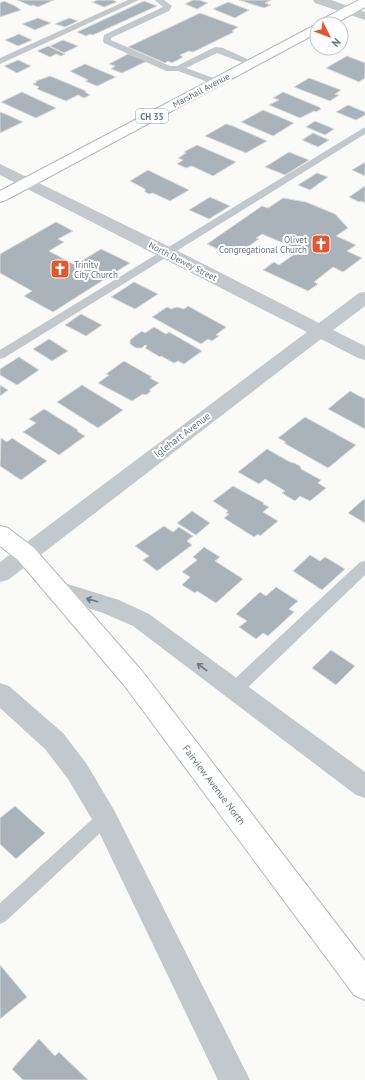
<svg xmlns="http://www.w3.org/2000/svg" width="365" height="1080" font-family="'PT Sans',sans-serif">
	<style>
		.building { fill: #aab3b9; stroke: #dcdcda }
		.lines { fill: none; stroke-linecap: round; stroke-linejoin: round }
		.secondary-casing { stroke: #b3babf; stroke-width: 2 }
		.primary-casing { stroke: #b5babe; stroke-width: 2 }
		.lane { fill: #c3c8cc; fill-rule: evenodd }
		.street { fill: #c3c8cc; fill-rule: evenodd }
		.secondary { fill: #fff; fill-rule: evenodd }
		.primary { fill: #fff; fill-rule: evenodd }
		.oneway { stroke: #6a7a87 }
		.labels { text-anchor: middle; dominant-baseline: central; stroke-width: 4; stroke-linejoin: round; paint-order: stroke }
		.far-street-label { font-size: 9px; fill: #657683; stroke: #fff }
		.shield { fill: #fff; stroke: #939fa8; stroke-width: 1 }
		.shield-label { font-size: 9px; font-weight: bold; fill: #657683 }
		.far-poi-label { font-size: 9px; fill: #657683; stroke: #fff; text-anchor: end }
		.street-label { font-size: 10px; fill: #657683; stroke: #fff }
	</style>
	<rect width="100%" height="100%" fill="#fafaf8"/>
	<path class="building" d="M17,0H54L38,7L33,5L31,6Z
		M98,0H113L117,2L104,7L92,2Z
		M193,0H199L208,3L197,9L185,4Z
		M239,0H271L265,3L271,5L264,8Z
		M4,1L15,6L21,10L0,17V3Z
		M144,1L157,6L93,35L90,34L86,36L77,32Z
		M228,2L249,10L235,18L213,9Z
		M200,13L238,27L232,31L234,32L193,52L189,51L180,55L183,57L172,63L168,61L165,63L128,47Z
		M38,18L51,23L35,30L22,24Z
		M69,18L78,21L65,27L55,24Z
		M19,34L32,40L18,46L5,40Z
		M63,40L78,46L64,53L50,46Z
		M48,46L65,54L61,56L56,54L50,57L37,51Z
		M128,54L147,61L122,73L111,69L115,66L109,64Z
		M347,56L365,63V78L359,82L326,68Z
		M18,60L31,66L17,73L4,66Z
		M85,64L116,77L97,86L85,81L88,80L70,71Z
		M50,76L86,91L85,92L90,95L84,98L78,95L66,101L37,89L39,87L33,84L37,82L36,81Z
		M309,78L341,90L335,94L339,95L330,101L294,87Z
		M22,92L56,108L36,118L1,102Z
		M283,92L319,107L321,109L316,112L314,111L300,118L269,105L279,100L273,98Z
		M348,105L365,112V115L356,120L336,112Z
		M263,110L294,123L273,136L241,122Z
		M0,112L10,116L23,122L0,133Z
		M315,121L334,129L325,135L306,127Z
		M226,124L233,126L267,141L246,153L205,136Z
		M313,133L329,140L318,147L302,140Z
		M197,145L236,162L213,176L192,166L186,168L177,164L183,160L178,158L186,153L184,152Z
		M289,152L309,160L285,175L265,167Z
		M365,162V176L352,170Z
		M148,170L160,176L189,190L170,201L153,193L149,194L145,192V189L130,181Z
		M317,173L328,177L310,190L298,185Z
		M365,186V203L361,201L359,202L349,197Z
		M210,197L230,206L209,219L189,210Z
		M283,198L306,202L335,214L348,228L336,236L356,245L347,251L362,258L343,272L333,267L314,282L318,284L308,291L263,270L274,262L279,265L299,251L290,246L262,234L256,238L259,239L246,248L243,246L230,255L207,244L262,206L268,208Z
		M56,222L73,231L58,239L64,242L49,251L75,265L101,249L130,263L53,312L24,296L32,291L0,273V254Z
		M134,282L158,294L135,309L111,297Z
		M188,306L226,327L216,335L219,336L212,341L208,339L201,344L152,317L167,307L171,309L177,307L184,309Z
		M81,314L102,325L86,336L65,325Z
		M154,327L166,334L169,332L202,351L184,364L178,361L174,363L161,356L160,357L145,348L147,346L145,345L142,348H136L130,344V340L135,336L142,331L145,333Z
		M49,339L68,351L52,361L33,349Z
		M19,357L39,370L17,385L0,375V369Z
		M124,361L152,377L150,378L159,383L149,390L151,391L146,395L143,394L132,401L98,383L109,375L106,374Z
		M0,385L8,390L0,396Z
		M82,385L123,410L98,428L57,402Z
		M350,391L365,399V429L328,409Z
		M44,409L78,430L77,431L85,436L59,455L23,432L36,423L29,419Z
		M305,417L356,445L328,468L284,443L286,442L278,438Z
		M1,438L7,442L12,438L47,461L21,480L0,466Z
		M267,449L290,462L294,463L300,466L301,469L321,480L318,483L326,488L310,501L300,496L295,501L282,493L285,491L265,479L259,484L238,472Z
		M233,486L264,503L263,504L269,507L263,512L278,521L260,536L258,534L254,537L224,518L229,514L226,513L228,511L213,501Z
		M364,499L365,500V523L348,513Z
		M192,511L210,523L196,535L177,523Z
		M164,526L173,532L179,527L193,536L187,541L192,545L157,571L143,560L149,556L135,546Z
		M204,547L220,557L215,561L243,579L216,603L197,591L195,593L182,585L190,577L182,572L197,560L193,557Z
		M310,555L320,561L325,557L345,569L322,590L293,571Z
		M276,587L298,601L289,609L294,612L268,636L263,633L256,639L239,627L247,621L236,614L260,592L266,596Z
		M331,650L355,666L336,685L312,668Z
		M15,806L45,833L16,859L0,844V818Z
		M0,965L27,997L0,1019Z
		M39,1039L55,1056L59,1052L88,1080H23L12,1069Z"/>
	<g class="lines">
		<g class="secondary-casing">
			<path id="secondary" d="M0,526L8,528L34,548L142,671L365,961V1000L354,995L124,685L18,560L0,546Z"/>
		</g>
		<g class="primary-casing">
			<path id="primary" d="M359,0H365V7L334,24H317L319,21Z
				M317,24V33L6,200L0,202V191Z"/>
		</g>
		<path class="lane" d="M128,0H139L0,64V58Z
			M155,0H164L172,6L169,11L111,38V40L170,66H177L215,47L223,48L256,63L255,65H249L217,53L186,68L219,80L220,82L219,84L216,85L178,71H166L104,43L103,41L104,35L163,7Z
			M365,127V134L4,358L0,359V350Z
			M365,561V575L239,696L233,697L227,696L225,691L227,686L360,562Z
			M105,810L111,813L114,818L111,823L6,921L0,924V903L99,813Z"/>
		<path class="street" d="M313,0H331L365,12V20L315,3Z
			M0,164L174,249L319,323L359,293L365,292V306L333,330L365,346V360L358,358L321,339L8,580L0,582V562L307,332L0,175Z
			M58,581L119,600L149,614L365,772V798L356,795L133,626L103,613L50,596L47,590L50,584Z
			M0,683L9,686L63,733L86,763L114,810L250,1080H218L96,826L68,779L45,749L0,708Z"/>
		<use href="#secondary" class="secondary"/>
		<use href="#primary" class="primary"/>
	</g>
	<defs><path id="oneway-shaft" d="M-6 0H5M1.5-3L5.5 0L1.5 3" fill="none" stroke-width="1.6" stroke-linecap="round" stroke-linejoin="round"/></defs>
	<g class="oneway">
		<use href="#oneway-shaft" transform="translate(92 600) rotate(-164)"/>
		<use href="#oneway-shaft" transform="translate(202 667) rotate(-143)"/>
	</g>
	<defs>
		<g id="church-square" transform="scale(1)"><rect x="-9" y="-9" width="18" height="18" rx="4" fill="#e4572e" stroke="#fff"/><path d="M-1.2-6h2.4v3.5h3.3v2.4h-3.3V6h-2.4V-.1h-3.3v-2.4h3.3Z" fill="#fff"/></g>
	</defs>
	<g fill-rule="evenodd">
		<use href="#church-square" x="321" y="244"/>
		<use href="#church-square" x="60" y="269"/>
	</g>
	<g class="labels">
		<g class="far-street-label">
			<text transform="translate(201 90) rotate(-28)">Marshall Avenue</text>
			<text transform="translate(183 261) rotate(27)">North Dewey Street</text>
		</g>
		<rect class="shield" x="136" y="109" width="32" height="14" rx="3"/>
		<g class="shield-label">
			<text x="152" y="116">CH 35</text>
		</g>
		<g class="far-poi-label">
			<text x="307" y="239">Olivet<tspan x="307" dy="10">Congregational Church</tspan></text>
			<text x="74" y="264" text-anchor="start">Trinity<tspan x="74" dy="10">City Church</tspan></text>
		</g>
		<g class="street-label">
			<text transform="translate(182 435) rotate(-37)">Iglehart Avenue</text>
			<text transform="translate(214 785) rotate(53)">Fairview Avenue North</text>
		</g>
	</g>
	<g transform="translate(329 36) rotate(132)"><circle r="19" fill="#ffffff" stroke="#c1c8cd"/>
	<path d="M0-3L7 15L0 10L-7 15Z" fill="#e4572e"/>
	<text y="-6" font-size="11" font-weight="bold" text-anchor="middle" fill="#657683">N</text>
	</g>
</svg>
